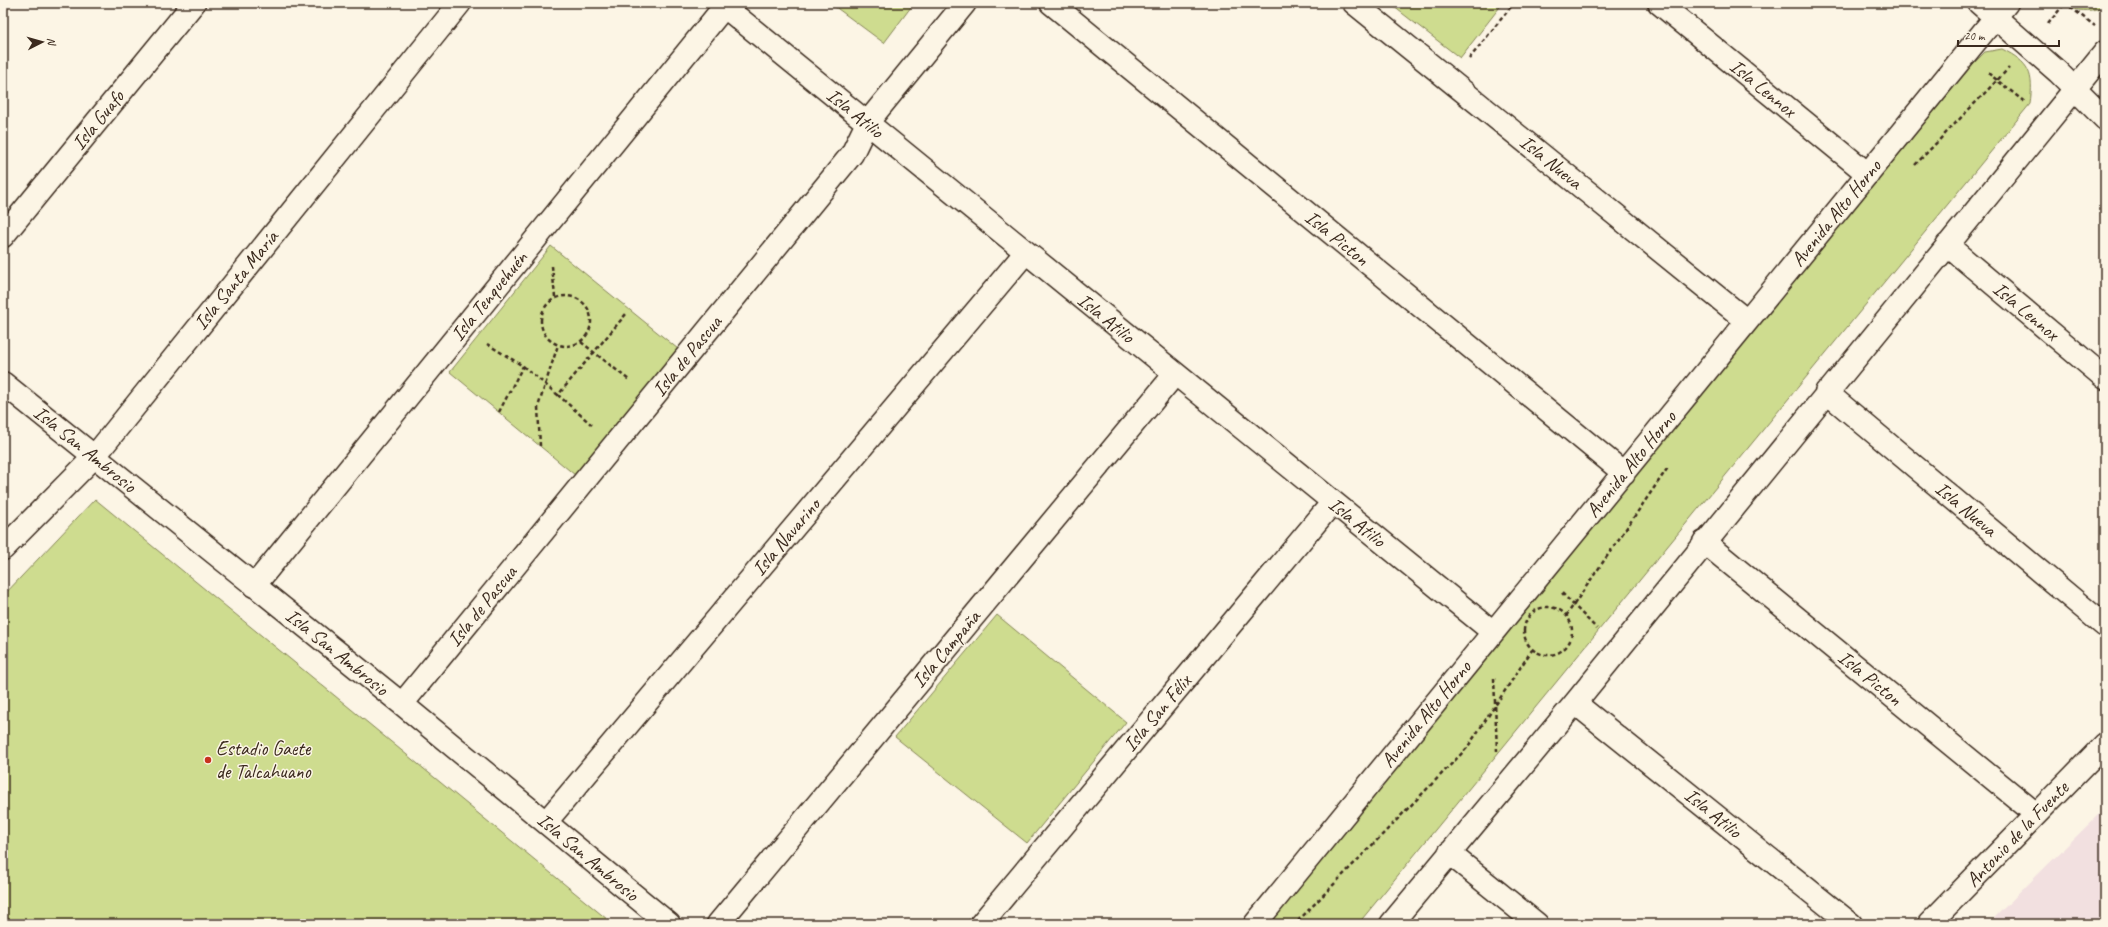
<svg xmlns="http://www.w3.org/2000/svg" width="2108" height="927" font-family="Caveat,sans-serif">
	<style>
		.built { fill: #f2e0e0 }
		.green { fill: #cedc8f; stroke: #848356 }
		.lines { fill: none; stroke-linecap: round; stroke-linejoin: round }
		.minor-casing { stroke: #3b2a1e; stroke-width: 25 }
		.path { stroke: #3b2a1e; stroke-width: 2.5; stroke-dasharray: 4 3; stroke-linecap: butt }
		.minor { stroke: #fcf5e5; stroke-width: 22 }
		.poi-dot { fill: #c8321e; stroke: #fcf5e5; stroke-width: 1.5 }
		.labels { text-anchor: middle; dominant-baseline: central; stroke-width: 3; stroke-linejoin: round; paint-order: stroke }
		.street-label { font-size: 20px; fill: #3b2a1e; stroke: #fcf5e5 }
		.poi-label { font-size: 20px; fill: #3b2a1e; stroke: #fcf5e5; text-anchor: start }
	</style>
	<rect width="100%" height="100%" fill="#fcf5e5"/>
	<filter id="ink" filterUnits="userSpaceOnUse"><feTurbulence type="fractalNoise" baseFrequency=".025" numOctaves="2"/><feDisplacementMap in="SourceGraphic" scale="8" xChannelSelector="R" yChannelSelector="G"/><feConvolveMatrix kernelMatrix="1 2 1 2 8 2 1 2 1" color-interpolation-filters="sRGB"/></filter>
	<g filter="url(#ink)">
		<path class="built" d="M2105,808V924H1988Z"/>
		<path class="green" d="M830,3H914L884,43Z
			M1389,3H1503L1460,58Z
			M2063,3H2105V6C2091,12 2076,13 2063,3Z
			M2002,49C2030,63 2034,73 2030,104L1358,924H1268L1972,65L1985,52Z
			M551,246L678,349L575,475L450,372Z
			M95,499L613,924H3V596Z
			M997,615L1126,722L1027,843L895,737Z"/>
		<g class="lines">
			<g class="minor-casing">
				<path id="minor" d="M720,3L1493,632
					M1051,3L1624,473
					M1354,3L1747,321
					M1659,3L1868,174
					M1979,3L2058,72L2105,119
					M3,236L194,3
					M1947,245L2105,378
					M3,383L402,704L669,924
					M1826,392L2105,626
					M1704,542L2036,814
					M3,549L94,457L460,3
					M254,586L724,7
					M1575,703L1851,924
					M402,704L852,154L867,123L965,3
					M546,822L1026,252
					M1449,853L1537,924
					M718,924L1175,374
					M981,924L1333,502
					M1255,924L2007,3
					M1391,924L1575,703L2105,52
					M1929,924L2105,744"/>
			</g>
			<path class="path" d="M2065,3L2095,26
				M2048,24L2065,3
				M1469,59L1514,3
				M1988,73L2026,103
				M1915,165L2009,68
				M552,266L555,297
				M541 321a25 25 0 1 1 50 0a25 25 0 1 1-50 0Z
				M581,342L629,380
				M487,344L523,366L558,395
				M499,412L523,366
				M592,425L558,395L626,314
				M540,446L538,407L558,345
				M1562,593L1597,629
				M1524 631a24 24 0 1 1 48 0a24 24 0 1 1-48 0Z
				M1566,616L1669,466
				M1494,678L1497,751
				M1298,921L1467,748L1532,650"/>
			<use href="#minor" class="minor"/>
		</g>
	</g>
	<circle class="poi-dot" cx="208" cy="760" r="4"/>
	<g class="labels">
		<g class="street-label">
			<text transform="translate(1763 88) rotate(39)">Isla Lennox</text>
			<text transform="translate(855 113) rotate(39)">Isla Atilio</text>
			<text transform="translate(98 120) rotate(-51)">Isla Guafo</text>
			<text transform="translate(1551 162) rotate(39)">Isla Nueva</text>
			<text transform="translate(1836 213) rotate(-51)">Avenida Alto Horno</text>
			<text transform="translate(1337 238) rotate(39)">Isla Picton</text>
			<text transform="translate(236 280) rotate(-51)">Isla Santa María</text>
			<text transform="translate(489 296) rotate(-51)">Isla Tenquehuén</text>
			<text transform="translate(2026 311) rotate(40)">Isla Lennox</text>
			<text transform="translate(1106 318) rotate(39)">Isla Atilio</text>
			<text transform="translate(687 356) rotate(-51)">Isla de Pascua</text>
			<text transform="translate(85 449) rotate(39)">Isla San Ambrosio</text>
			<text transform="translate(1631 464) rotate(-51)">Avenida Alto Horno</text>
			<text transform="translate(1966 509) rotate(40)">Isla Nueva</text>
			<text transform="translate(1357 522) rotate(39)">Isla Atilio</text>
			<text transform="translate(786 537) rotate(-50)">Isla Navarino</text>
			<text transform="translate(482 606) rotate(-51)">Isla de Pascua</text>
			<text transform="translate(946 649) rotate(-50)">Isla Campaña</text>
			<text transform="translate(337 652) rotate(39)">Isla San Ambrosio</text>
			<text transform="translate(1870 678) rotate(39)">Isla Picton</text>
			<text transform="translate(1157 713) rotate(-50)">Isla San Félix</text>
			<text transform="translate(1426 714) rotate(-51)">Avenida Alto Horno</text>
			<text transform="translate(1713 813) rotate(39)">Isla Atilio</text>
			<text transform="translate(2017 834) rotate(-46)">Antonio de la Fuente</text>
			<text transform="translate(588 857) rotate(40)">Isla San Ambrosio</text>
		</g>
		<g class="poi-label">
			<text x="216" y="748">Estadio Gaete<tspan x="216" dy="23">de Talcahuano</tspan></text>
		</g>
	</g>
	<rect width="2108" height="927" fill="none" stroke="#fcf5e5" stroke-width="16"/>
	<rect x="8" y="8" width="2092" height="911" fill="none" stroke="#3b2a1e" stroke-width="1.5" filter="url(#ink)"/>
	<g transform="translate(42 42) rotate(84)" stroke="#fcf5e5" stroke-width="3" paint-order="stroke">
	<path d="M0-3L7 15L0 10L-7 15Z" fill="#3b2a1e"/>
	<text y="-6" font-size="11" font-weight="bold" text-anchor="middle" fill="#3b2a1e">N</text>
	</g>
	<path d="M1958 40v6h101v-6" fill="none" stroke="#3b2a1e" stroke-width="2"/>
	<text x="1964" y="40" font-size="12" fill="#3b2a1e" stroke="#fcf5e5" stroke-width="3" paint-order="stroke">20 m</text>
</svg>
